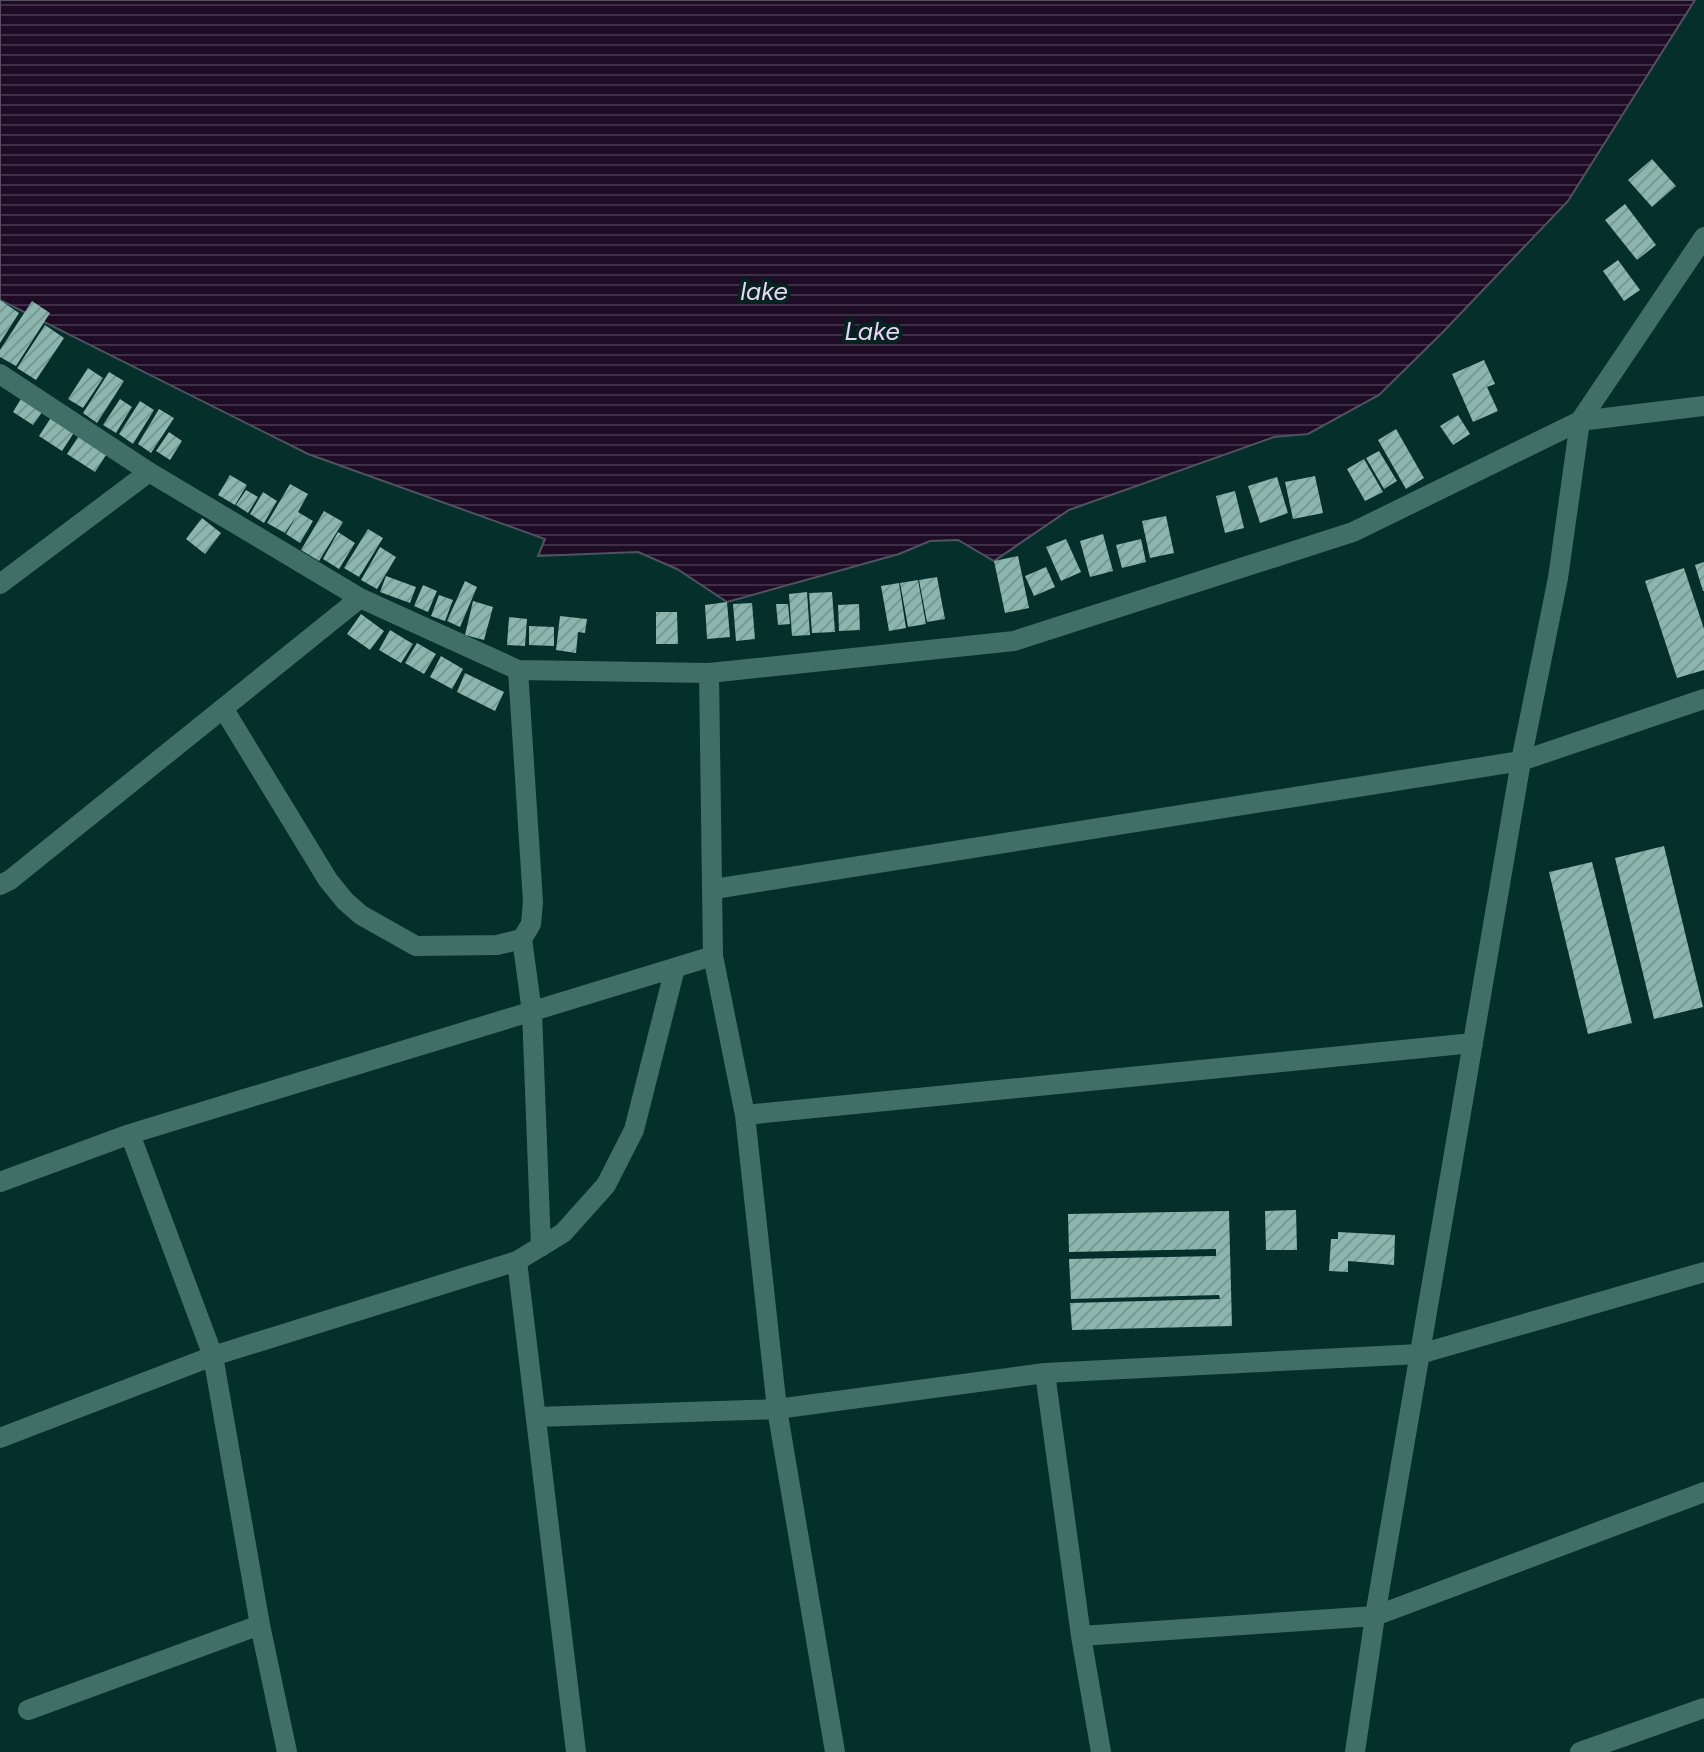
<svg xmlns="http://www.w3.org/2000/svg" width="1704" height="1752" font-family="Figtree,sans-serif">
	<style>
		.water { fill: url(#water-rules); stroke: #564f60; stroke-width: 2 }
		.building { fill: url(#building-hatch) }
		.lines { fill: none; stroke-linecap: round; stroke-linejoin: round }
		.minor { stroke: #406f67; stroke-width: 20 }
		.tertiary { stroke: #406f67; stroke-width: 20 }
		.labels { text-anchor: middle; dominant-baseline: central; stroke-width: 8; stroke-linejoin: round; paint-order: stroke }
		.water-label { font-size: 26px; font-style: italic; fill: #edd5f8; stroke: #052420 }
	</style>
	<defs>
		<pattern id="water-rules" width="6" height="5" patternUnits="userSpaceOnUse" patternTransform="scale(2)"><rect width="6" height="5" fill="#1e0b26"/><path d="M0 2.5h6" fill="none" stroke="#3e2f46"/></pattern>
		<pattern id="building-hatch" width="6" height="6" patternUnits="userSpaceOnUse" patternTransform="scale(2)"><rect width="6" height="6" fill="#8bb5ad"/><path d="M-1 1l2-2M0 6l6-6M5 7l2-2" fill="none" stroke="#789a93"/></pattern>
	</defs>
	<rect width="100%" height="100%" fill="#042f2a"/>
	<path class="water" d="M0,0H1695L1568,201L1441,334L1379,395L1308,434L1274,437L1069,510L994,561L958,540L930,541L899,554L727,602L677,569L638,552L538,556L545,539L308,454L0,300Z"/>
	<path class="building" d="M1652,159L1676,186L1652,207L1628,180Z
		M1625,204L1656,245L1637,260L1605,220Z
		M1618,260L1640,290L1624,301L1603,271Z
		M0,300L19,313L0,343Z
		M32,301L50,313L16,366L0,357V350Z
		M45,325L64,338L36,380L17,368Z
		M1484,360L1495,384L1487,387L1498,411L1473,422L1452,374Z
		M88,368L103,378L83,408L68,399Z
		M109,372L124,381L97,423L83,413Z
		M22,397L43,411L33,425L13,412Z
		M120,399L132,407L116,433L103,425Z
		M140,401L154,410L133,444L119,434Z
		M159,409L174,418L151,453L138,444Z
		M1458,415L1470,434L1453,445L1440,426Z
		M52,416L75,431L62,451L39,436Z
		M1396,429L1424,478L1406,489L1378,440Z
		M169,432L182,441L170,460L156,451Z
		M80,434L108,452L95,472L67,454Z
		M1379,451L1397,481L1384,489L1366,458Z
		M1364,459L1383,492L1365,501L1347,469Z
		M230,475L247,485L235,505L218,495Z
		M1315,476L1323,513L1293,519L1285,482Z
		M1277,477L1288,513L1260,523L1248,486Z
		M290,484L308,494L298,512L313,521L300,543L286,534L297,515L285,533L267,523Z
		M246,490L258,497L248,513L236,505Z
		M1235,491L1244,528L1225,533L1216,496Z
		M263,492L277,501L264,523L250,514Z
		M324,511L343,522L319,561L301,550Z
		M1166,516L1174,553L1150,558L1142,521Z
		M202,518L221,533L205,554L186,539Z
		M368,529L383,538L359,577L344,568Z
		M338,532L355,543L339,569L323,559Z
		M1103,534L1113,571L1090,577L1080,541Z
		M1066,539L1081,572L1061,581L1046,547Z
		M1141,539L1146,562L1122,568L1116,545Z
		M380,547L396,557L377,589L361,580Z
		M1018,556L1029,608L1005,613L994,561Z
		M1704,562V591H1703L1695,565Z
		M1046,567L1055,587L1034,596L1025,576Z
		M1684,568L1704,629V670L1677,678L1645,581Z
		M386,576L416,587L410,603L380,592Z
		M937,577L945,619L927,622L919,580Z
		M918,580L926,624L908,627L900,583Z
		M465,581L477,587L460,627L447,621Z
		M899,583L906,628L889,631L881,586Z
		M423,585L437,591L428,612L414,606Z
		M807,592L810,635L792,636L789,594Z
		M832,592L835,632L812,633L809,593Z
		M439,595L453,600L445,621L431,616Z
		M473,601L493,607L484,640L465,635Z
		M727,602L730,637L707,639L705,605Z
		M752,603L755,639L736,641L733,604Z
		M776,604H788L790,624L778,625Z
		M859,604L860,630L839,631L838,605Z
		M656,612H677L678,644H656Z
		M361,614L384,631L370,650L347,634Z
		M560,616L587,619L585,633L578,632L576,653L556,650Z
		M509,617L527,619L525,646L507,645Z
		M529,626L554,627V646L529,645Z
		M390,630L413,644L401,663L379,650Z
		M417,643L436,654L424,674L405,663Z
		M441,656L463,669L452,689L430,677Z
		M465,673L504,692L495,711L457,692Z
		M1664,846L1703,1007L1654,1019L1615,858Z
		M1592,862L1632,1023L1588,1034L1549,872Z
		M1296,1210L1297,1250H1266L1265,1211Z
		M1229,1211L1232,1326L1072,1330L1070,1303L1220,1299L1219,1295L1071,1299L1069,1259L1216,1256V1249L1069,1252L1068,1214Z
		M1338,1232L1395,1235L1394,1265L1348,1261V1272L1329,1271L1331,1239H1338Z"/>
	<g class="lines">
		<path class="minor" d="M0,374L149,472L360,598L518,670L709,673L1014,641L1353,532L1580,421L1704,406
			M0,584L149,472
			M709,673L713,956
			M223,708L328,880L345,901L361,915L416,946L497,945L522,939L531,924L533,902L518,670
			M0,885L10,880L360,598
			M714,889L1521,761L1704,699
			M522,939L532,1012L541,1247
			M745,1115L777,1409L1045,1373L1420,1354L1704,1272
			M130,1134L213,1356L260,1625L287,1752
			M0,1182L130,1134L713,956L745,1115L1473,1043
			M517,1261L576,1752
			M1045,1373L1081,1636L1101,1752
			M536,1417L777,1409L835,1752
			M0,1438L213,1356L517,1261L563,1233L606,1185L634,1130L675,968
			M1081,1636L1375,1616L1704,1492
			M28,1710L260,1625
			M1580,1752L1704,1708"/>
		<path class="tertiary" d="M1355,1752L1375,1616L1521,761L1558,578L1580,421L1704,237"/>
	</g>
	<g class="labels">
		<g class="water-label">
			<text x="764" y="291">lake</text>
			<text x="872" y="331">Lake</text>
		</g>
	</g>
</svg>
